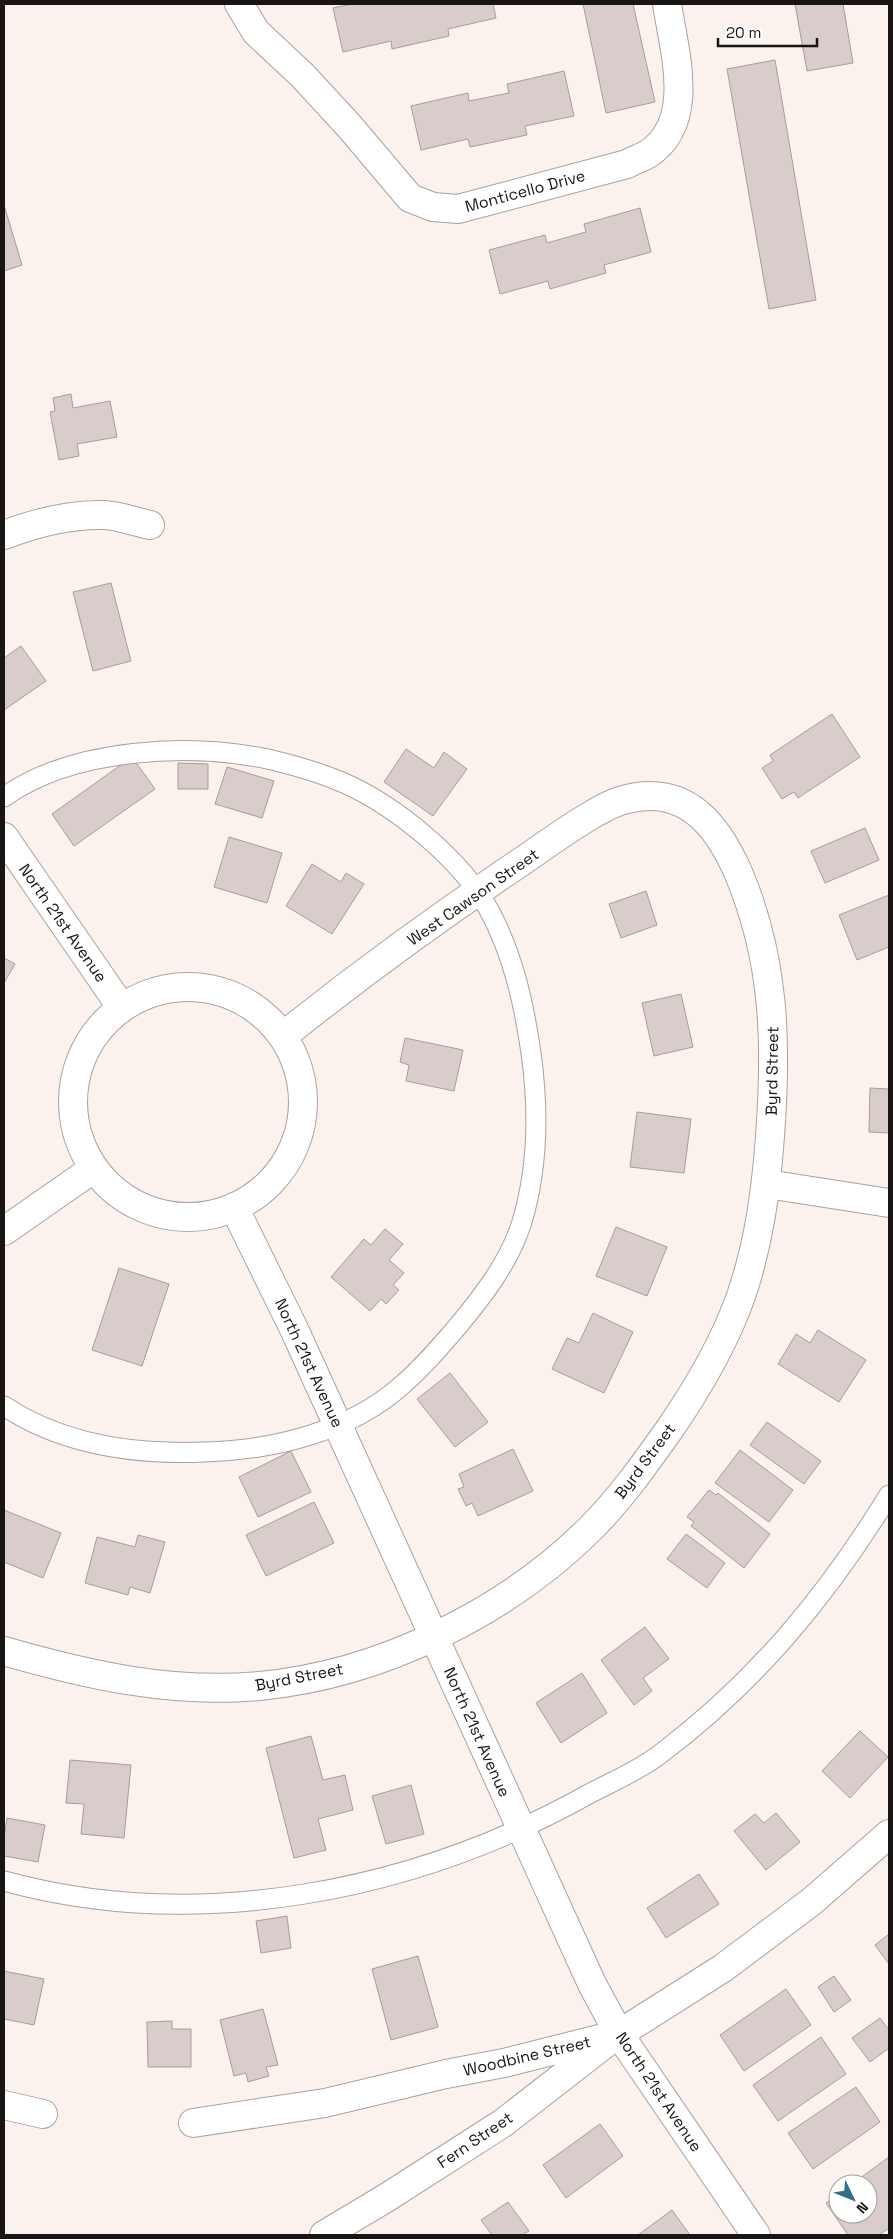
<svg xmlns="http://www.w3.org/2000/svg" width="893" height="2239" font-family="'Space Grotesk',sans-serif">
	<style>
		.building { fill: #d8cdca; stroke: #a69c99 }
		.lines { fill: none; stroke-linecap: round; stroke-linejoin: round }
		.service-casing { stroke: #aba19e; stroke-width: 21 }
		.minor-casing { stroke: #aba19e; stroke-width: 30 }
		.tertiary-casing { stroke: #aba19e; stroke-width: 30 }
		.service { stroke: #fff; stroke-width: 19 }
		.minor { stroke: #fff; stroke-width: 28 }
		.tertiary { stroke: #fff; stroke-width: 28 }
		.labels { text-anchor: middle; dominant-baseline: central; stroke-width: 5; stroke-linejoin: round; paint-order: stroke }
		.street-label { font-size: 16px; fill: #191514; stroke: #fff }
	</style>
	<rect width="100%" height="100%" fill="#fbf1ed"/>
	<path class="building" d="M352,4H493L496,18L448,29L449,36L392,49L391,41L343,52L333,8Z
		M583,4H633L655,102L606,113Z
		M795,4H843L853,63L807,71Z
		M775,60L816,300L769,309L727,69Z
		M564,71L574,116L525,126L527,135L470,147L468,139L421,150L411,106L468,93L469,101L509,93L507,84Z
		M4,205L22,265L4,271Z
		M640,208L651,252L604,265L606,273L550,289L548,281L500,294L489,250L545,235L547,243L586,232L584,224Z
		M71,394L73,408L110,401L117,437L77,444L79,456L59,460L50,412L55,411L53,398Z
		M111,583L131,661L93,671L73,592Z
		M21,646L46,681L4,710V658Z
		M832,714L860,757L798,798L794,792L782,799L762,768L773,761L770,755Z
		M406,749L434,768L444,752L467,769L433,816L384,782Z
		M132,757L155,789L74,846L52,814Z
		M178,763L208,764V789H178Z
		M227,767L274,781L262,818L215,804Z
		M865,828L879,860L825,883L811,851Z
		M229,837L282,853L267,903L214,887Z
		M312,864L341,882L346,873L364,884L332,934L286,906Z
		M646,891L657,925L621,938L609,904Z
		M889,895V947L857,960L839,915Z
		M4,958L15,964L4,983Z
		M681,994L693,1047L654,1056L642,1003Z
		M405,1038L463,1050L454,1091L406,1081L409,1065L400,1062Z
		M870,1088L889,1089V1133L869,1132Z
		M637,1112L691,1119L684,1173L630,1167Z
		M616,1227L667,1247L647,1296L596,1276Z
		M385,1229L403,1244L389,1260L404,1273L393,1285L399,1290L386,1304L381,1299L370,1311L331,1277L364,1239L371,1245Z
		M119,1268L169,1284L142,1366L92,1350Z
		M593,1313L633,1332L604,1393L552,1369L567,1338L579,1343Z
		M818,1330L866,1360L839,1402L778,1364L796,1334L810,1343Z
		M450,1373L488,1422L455,1447L417,1399Z
		M767,1422L821,1461L804,1484L750,1445Z
		M513,1449L533,1491L478,1516L472,1503L466,1506L458,1489L464,1487L459,1474Z
		M740,1450L793,1490L769,1522L715,1483Z
		M291,1451L311,1492L258,1517L239,1477Z
		M709,1490L716,1495L718,1493L770,1534L744,1568L691,1526L694,1522L687,1517Z
		M314,1502L334,1543L266,1576L246,1535Z
		M4,1510L61,1533L43,1578L4,1562Z
		M686,1534L725,1563L707,1588L667,1559Z
		M138,1535L165,1542L150,1593L130,1587L128,1595L85,1583L97,1537L135,1547Z
		M645,1627L669,1659L643,1678L652,1691L634,1705L601,1660Z
		M582,1673L607,1713L561,1743L536,1703Z
		M860,1731L888,1757L850,1798L822,1771Z
		M311,1736L323,1780L345,1775L353,1810L318,1819L326,1850L294,1858L266,1748Z
		M70,1760L131,1765L124,1838L81,1834L84,1804L66,1803Z
		M411,1785L424,1834L386,1844L372,1796Z
		M776,1813L800,1842L766,1870L734,1831L755,1814L764,1823Z
		M7,1818L45,1825L38,1862L4,1856V1838Z
		M699,1874L719,1904L666,1938L647,1908Z
		M287,1916L291,1948L261,1953L256,1921Z
		M889,1934V1964L875,1945Z
		M418,1956L438,2027L391,2040L372,1969Z
		M4,1971L44,1979L34,2025L4,2019Z
		M834,1976L851,2000L834,2012L818,1987Z
		M786,1989L811,2025L744,2071L720,2035Z
		M263,2009L278,2065L266,2067L269,2076L248,2082L246,2073L234,2076L220,2020Z
		M880,2018L889,2030V2048L870,2062L852,2038Z
		M172,2021V2029H191V2067H148L147,2022Z
		M821,2037L846,2074L778,2121L753,2085Z
		M856,2087L880,2122L813,2169L788,2133Z
		M600,2124L623,2156L566,2198L543,2165Z
		M889,2157V2228L879,2235H848L826,2203L838,2194V2214H868V2184H852Z
		M508,2202L529,2231L522,2235H492L481,2220Z
		M672,2210L690,2235H638Z"/>
	<g class="lines">
		<g class="service-casing">
			<path id="service" d="M4,797C73,748 191,742 272,760C297,766 321,773 344,783C396,806 462,860 489,910C513,954 524,1004 531,1053C539,1110 538,1170 521,1225C509,1262 483,1296 458,1326C440,1347 422,1368 401,1386C349,1432 273,1450 205,1452C136,1455 63,1445 4,1406
				M4,1881C198,1934 413,1892 587,1795C611,1782 638,1771 659,1755C756,1682 826,1597 889,1495"/>
		</g>
		<g class="minor-casing">
			<path id="minor" d="M239,4L256,32L303,76L350,127L410,198L433,207L458,209L627,164C634,160 641,158 648,154C697,122 674,51 667,4
				M4,535C35,523 71,514 105,515C120,516 136,522 150,525
				M767,1184L889,1203
				M4,1231L93,1169
				M4,1651C87,1675 171,1694 259,1686C379,1675 506,1613 591,1528C620,1499 645,1464 669,1430C698,1388 724,1344 741,1296C759,1243 766,1191 770,1136C777,1043 775,959 738,872C721,834 696,796 650,796C631,796 611,803 595,813C568,828 542,848 515,866C436,919 358,976 283,1036
				M4,2105L43,2114
				M193,2123L325,2103L446,2074L504,2063L619,2034L723,1968L811,1902L889,1834
				M324,2235L386,2198L503,2123L606,2043"/>
		</g>
		<g class="tertiary-casing">
			<path id="tertiary" d="M4,837L122,1008
				M73 1102a115 115 0 1 1 230 0a115 115 0 1 1-230 0Z
				M234,1207L294,1329L592,1984L619,2034L756,2235"/>
		</g>
		<use href="#service" class="service"/>
		<use href="#minor" class="minor"/>
		<use href="#tertiary" class="tertiary"/>
	</g>
	<g class="labels">
		<g class="street-label">
			<text transform="translate(525 191) rotate(-15)">Monticello Drive</text>
			<text transform="translate(473 897) rotate(-35)">West Cawson Street</text>
			<text transform="translate(63 923) rotate(55)">North 21st Avenue</text>
			<text transform="translate(772 1071) rotate(-89)">Byrd Street</text>
			<text transform="translate(309 1363) rotate(65)">North 21st Avenue</text>
			<text transform="translate(645 1461) rotate(-53)">Byrd Street</text>
			<text transform="translate(299 1677) rotate(-11)">Byrd Street</text>
			<text transform="translate(477 1732) rotate(66)">North 21st Avenue</text>
			<text transform="translate(527 2056) rotate(-13)">Woodbine Street</text>
			<text transform="translate(659 2092) rotate(56)">North 21st Avenue</text>
			<text transform="translate(475 2140) rotate(-34)">Fern Street</text>
		</g>
	</g>
	<rect width="893" height="2239" fill="none" stroke="#191514" stroke-width="10"/>
	<g transform="translate(853 2199) rotate(133)"><circle r="24" fill="#ffffff" stroke="#a3a1a1"/>
	<path d="M0-4L9 19L0 12L-9 19Z" fill="#366d88"/>
	<text y="-8" font-size="14" font-weight="bold" text-anchor="middle" fill="#191514">N</text>
	</g>
	<path d="M718 38v8h99v-8" fill="none" stroke="#191514" stroke-width="2.5"/>
	<text x="726" y="38" font-size="15" fill="#191514" stroke="#ffffff" stroke-width="4" paint-order="stroke">20 m</text>
</svg>
